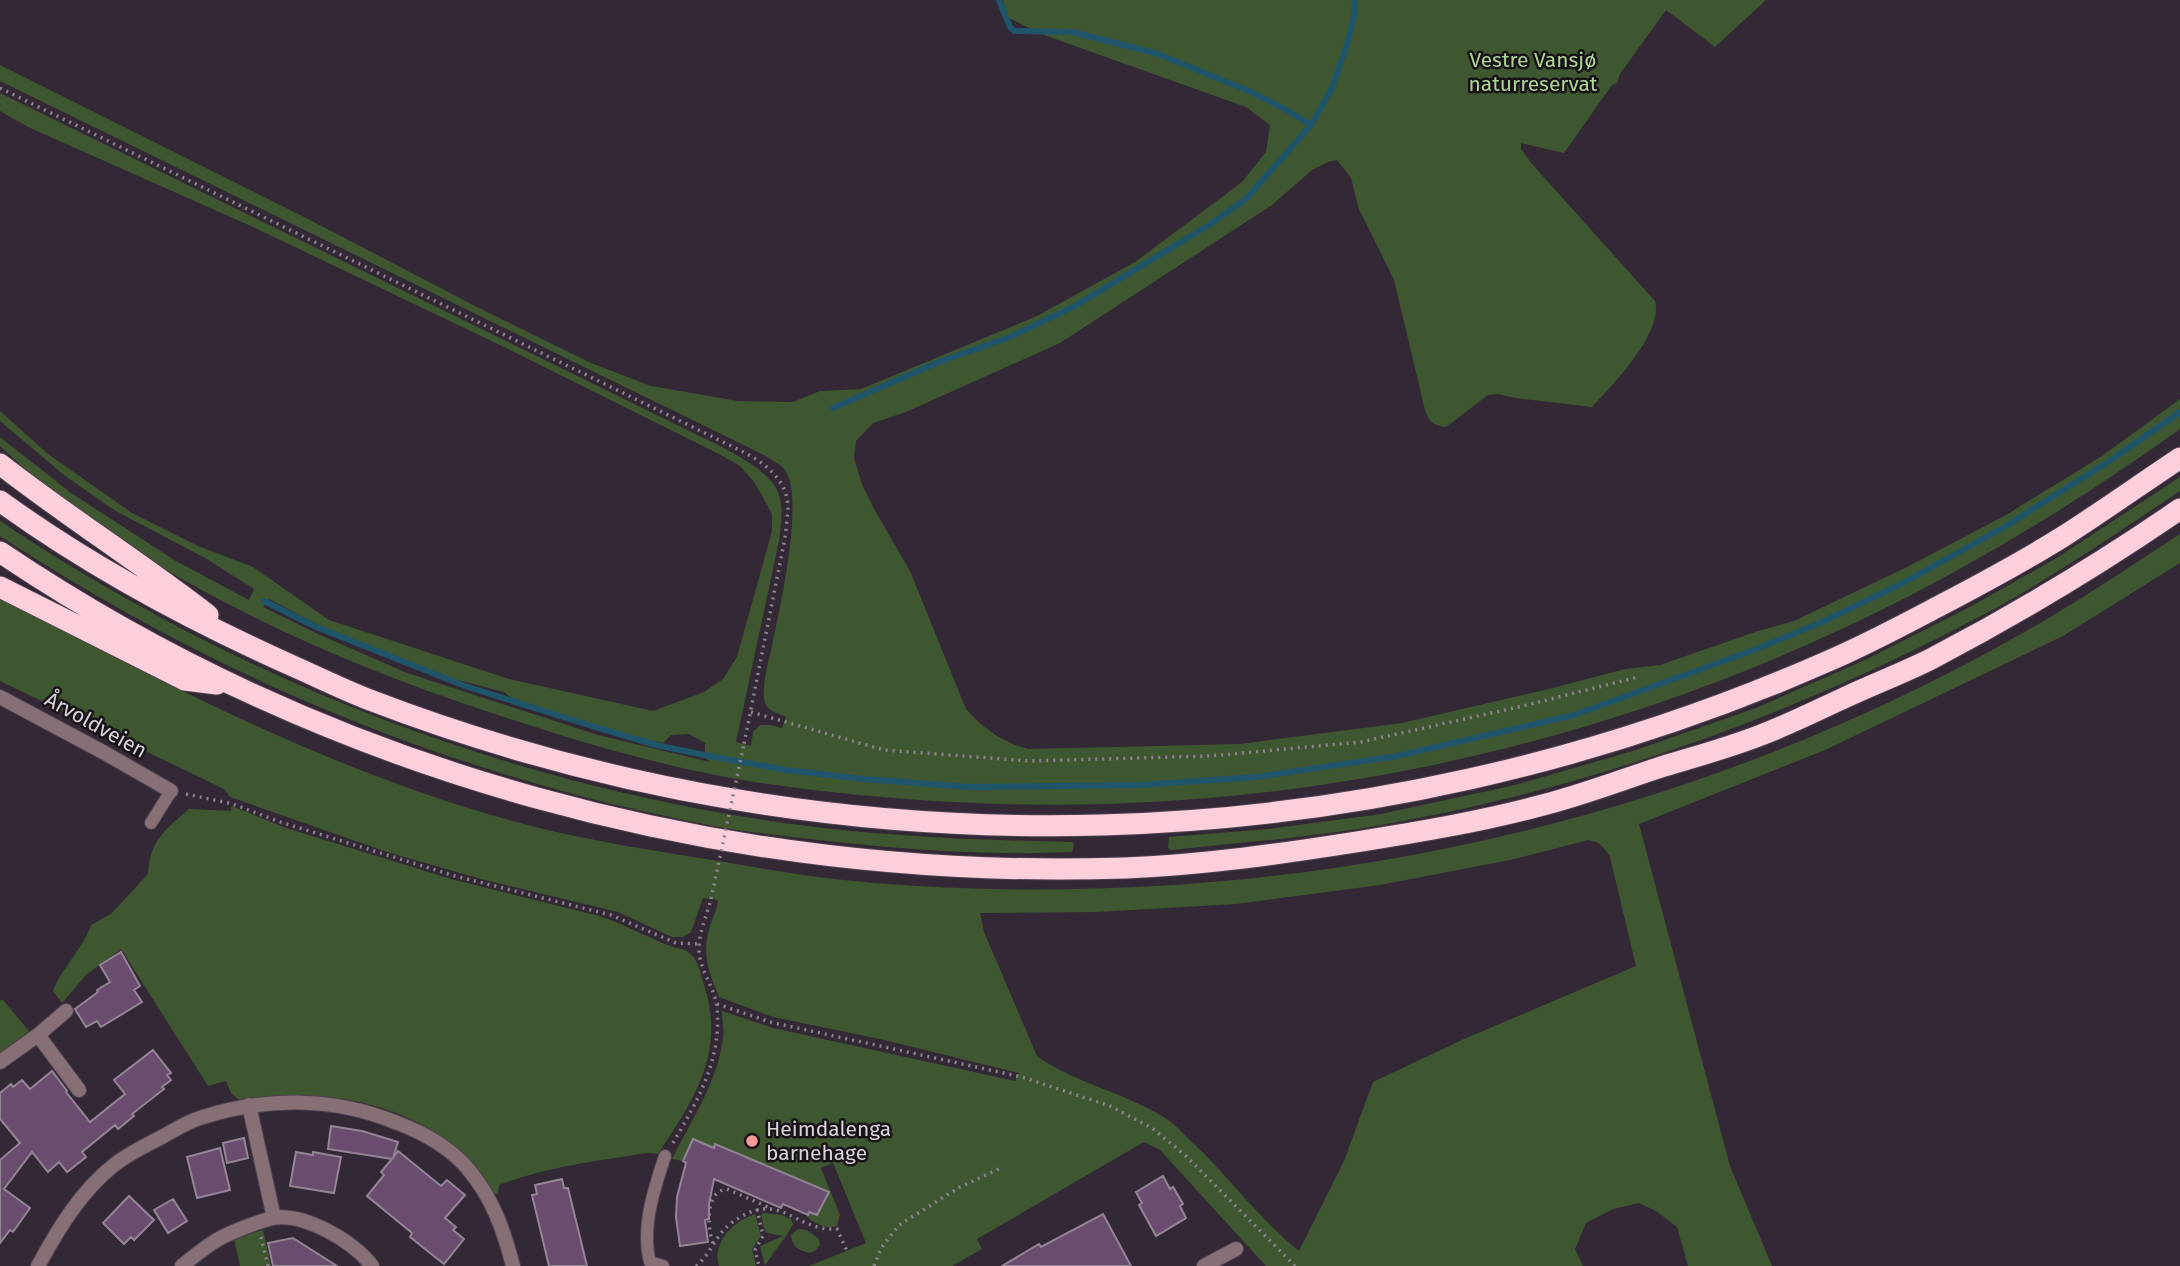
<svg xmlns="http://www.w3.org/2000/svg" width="2180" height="1266" font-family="'Fira Sans',sans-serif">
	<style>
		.green { fill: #3f5730; fill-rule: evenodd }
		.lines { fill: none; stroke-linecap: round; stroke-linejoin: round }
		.stream { stroke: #1e556b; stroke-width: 6 }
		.building { fill: #6a4c6f; stroke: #938595; stroke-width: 2 }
		.lane-casing { stroke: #4e4350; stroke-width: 14 }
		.street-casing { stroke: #4e4350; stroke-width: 16 }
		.highway-casing { stroke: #4e4350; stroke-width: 23 }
		.path { stroke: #8c848e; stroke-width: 3.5; stroke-dasharray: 2 5; stroke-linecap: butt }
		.lane { stroke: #866f75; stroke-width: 12 }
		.street { stroke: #866f75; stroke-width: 14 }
		.highway { stroke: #fdcfdb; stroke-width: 21 }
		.path-bridge { stroke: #8c848e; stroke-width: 3.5; stroke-dasharray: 2 5; stroke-linecap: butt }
		.poi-dot { fill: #f59b99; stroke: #181318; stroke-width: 2.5 }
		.labels { text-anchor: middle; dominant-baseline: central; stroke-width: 5; stroke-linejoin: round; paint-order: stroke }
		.park-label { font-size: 21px; fill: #add593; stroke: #181318 }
		.street-label { font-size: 21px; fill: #d9d2db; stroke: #181318 }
		.poi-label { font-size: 21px; fill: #d9d2db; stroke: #181318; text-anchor: start }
	</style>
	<rect width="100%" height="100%" fill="#332835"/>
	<path class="green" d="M1003,0H1766L1715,47L1666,10L1620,74L1617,83L1612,85L1564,153L1521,143V149L1532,164L1655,301C1664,332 1612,386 1592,407L1515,398L1499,394L1488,395L1446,427C1433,425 1429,422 1425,410L1394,280L1359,209L1351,178L1337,160L1328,162L1312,170L1272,205L1060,343L906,412L873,423L856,441L854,458L862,484L874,509L910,571L966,709C983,728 1004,744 1029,749L1240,744L1402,723L1553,688L1625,669L1660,665L1758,631L1794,621L1907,567L2006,515L2102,456L2180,399V429C2056,518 1922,597 1781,656C1503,774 1196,824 895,798C828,793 762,785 696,771C631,757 567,738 504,717C344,665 197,600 61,501C39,486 21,464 0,446V437L71,493L176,561L249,600L254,589L205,558L114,510L64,475L0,421V411L48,454L132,513L198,546L253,567L329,620L509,679L653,711L704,692L723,679L737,657L772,531V514L755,483L740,466L719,454L502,346L253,227L28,127L0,111V93L669,421C697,436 767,463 778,492C784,508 781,524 779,541L736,742L751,746L753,732L760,725H770L782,728L786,717C778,713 769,712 765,703C761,693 767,666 770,655C777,620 807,496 784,469C779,463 769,459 762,454L0,81V65L310,220L477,307L591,363L651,386L738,401L793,402L820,391L861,389L1037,316L1135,262L1242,182L1266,152L1270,125L1246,107L1044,35L1007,17ZM269,599L348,641L423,671L504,692C516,703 533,706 548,712C586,725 624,736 663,743L671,735L689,734L705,743V757L710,762L598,735L407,673L320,635L263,607Z
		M2180,477V491C2120,531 2059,573 1996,608C1810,708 1611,782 1403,821C1327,836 1249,842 1171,850L1168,848L1169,837L1269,829L1381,814L1515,785L1636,750L1756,708L1865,660L1968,608L2055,559Z
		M0,521C239,681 513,787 799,825C889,837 981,840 1072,842L1074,844L1072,852C984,856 897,849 810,839C778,835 746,832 714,826C459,778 217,679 0,536Z
		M2180,534V563L2063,636L1825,750L1639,824L1730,1166L1772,1266H1688L1677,1227L1656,1211L1639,1203L1613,1209L1586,1223L1575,1249L1583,1266H1266L1160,1150L1144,1142L977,1239L982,1249L952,1266H809L866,1243L833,1163L821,1168L840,1215L837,1226C825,1229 816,1224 807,1217L809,1212L817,1215L824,1203L816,1197L819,1188L716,1144L714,1148L693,1139L683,1161L672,1159C691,1121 718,1081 723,1038C724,1030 722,1020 722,1011L773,1028L1015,1081L1019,1073L880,1039L773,1017L719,997C709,972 701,954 710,926C713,917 717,909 718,900L703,898L691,932L683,937H672L618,912L481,879L387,852L230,797L224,789L0,681V598C168,685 336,774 520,823C588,841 656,851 725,862C774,871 824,879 874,883C1264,914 1660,834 2003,644C2064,611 2122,572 2180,534ZM1588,840C1600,842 1604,847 1610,857L1636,966L1464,1039L1373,1082L1344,1161L1299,1251C1260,1220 1230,1178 1194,1144C1186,1137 1179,1128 1171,1122C1130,1093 1077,1085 1037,1056L984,932L980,913L1097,912L1236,904L1380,885L1510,860Z
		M232,806L286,828L451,879L599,916C625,924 648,938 673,947C678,949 684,948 688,952C698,958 701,975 704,985C726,1052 694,1100 658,1154C645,1151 635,1156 621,1157C579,1163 539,1170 499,1185L498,1194H494C444,1106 331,1084 239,1100L231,1093L226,1081L208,1086L121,949L86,975L62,1003L53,991C62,967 83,949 91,925L111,914L148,874C150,840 165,830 189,809L231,811Z
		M0,1000H3L29,1031L0,1054Z
		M763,1213L781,1215L791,1219L793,1224C788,1235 772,1254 765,1266L760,1246L783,1236L767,1233L764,1229L761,1215Z
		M755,1214L761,1236L752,1249L756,1266H719C712,1241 733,1222 755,1214Z
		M798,1229L807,1230L819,1239L820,1245L815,1251L809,1253C798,1250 792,1246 791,1235Z
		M263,1230L271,1266H240L234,1239Z"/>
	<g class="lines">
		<path class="stream" d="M999,0L1010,27L1014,31L1073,32L1158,54L1249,91L1283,108L1311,125
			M833,408L939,362L1010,337L1075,306L1209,225L1246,199L1311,125L1332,88L1347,44L1354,16L1355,0
			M264,601L314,626L465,686L595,727L656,745L704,755L786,770L864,779L969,787L1141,785L1257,777L1397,756L1574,715L1754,650L1820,623L1903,583L2006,526L2111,460L2180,412"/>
	</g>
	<path class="building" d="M121,952L140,986L134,990L142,1002L101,1027L97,1021L86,1027L75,1009L98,992L97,990L110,982L100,965Z
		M153,1050L171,1073L167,1075L171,1080L162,1087L164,1089L132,1114L134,1116L118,1129L115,1125L82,1152L86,1157L67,1172L59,1162L48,1172L32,1152L4,1189L30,1208L13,1232L10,1230L0,1243V1160L20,1143L0,1119V1093L11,1084L13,1087L22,1080L30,1089L52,1071L67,1091L66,1092L90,1122L125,1094L114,1080Z
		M331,1126L362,1131L398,1142L393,1158L398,1151L441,1186L447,1180L465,1195L445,1218L456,1227L453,1230L464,1239L444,1264L410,1237L412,1233L367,1196L384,1175L381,1172L392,1159L328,1149Z
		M244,1138L248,1158L227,1163L223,1143Z
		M693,1139L714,1148L715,1144L829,1192L817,1215L809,1212L808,1215L783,1204L781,1208L714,1179L709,1204V1219L705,1220L708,1242L680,1246L676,1217L677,1197L686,1163L683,1161Z
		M220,1148L230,1190L197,1198L187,1157Z
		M296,1152L313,1155V1152L341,1157L334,1193L290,1186Z
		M1163,1176L1170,1189L1173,1187L1183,1204L1180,1206L1186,1218L1156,1236L1139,1205L1142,1203L1136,1192Z
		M562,1179L564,1188H568L587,1266H549L532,1195L537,1194L535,1185Z
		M129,1196L154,1220L134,1240L131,1237L124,1244L103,1223Z
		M173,1199L187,1221L168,1233L154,1210Z
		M1103,1214L1131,1266H1002L1039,1244L1041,1247Z
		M293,1238L337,1266H273L268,1243Z"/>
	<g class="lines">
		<g class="lane-casing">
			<path id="lane" d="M151,823L171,791
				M663,1266L650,1262C641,1228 654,1189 665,1156"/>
		</g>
		<g class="street-casing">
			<path id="street" d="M0,697L103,752L171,791
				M38,1035L79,1090
				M0,1062L38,1035L66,1011
				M249,1105L274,1218
				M38,1266C58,1229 81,1191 114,1165C128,1154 144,1146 160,1138C173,1131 188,1121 203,1117C266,1097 333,1097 395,1122C422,1132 450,1147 469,1170C493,1199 504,1231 513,1266
				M182,1266C193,1257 205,1247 217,1240C228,1233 260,1221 273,1218C304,1212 354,1242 372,1266
				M1204,1266L1236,1249"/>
		</g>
		<g class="highway-casing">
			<path id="highway" d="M0,464C68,517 141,563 208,615
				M0,501C91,567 192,621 295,667C320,678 344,690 370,700C842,881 1363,865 1826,662C1866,645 1903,625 1941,605C1983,583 2024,561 2064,536C2103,511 2141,484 2180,458
				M0,552C329,774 729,881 1125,868C1202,865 1280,854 1356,842C1418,832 1479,822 1539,806C1580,796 1621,780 1661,767C1694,757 1728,748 1761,735C1790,724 1818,710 1846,697C1874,684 1903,673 1931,659C2017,614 2100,564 2180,509
				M0,587L185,680L217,684"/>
		</g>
		<path class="path" d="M0,88L711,436C741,452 785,465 788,506C788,516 786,528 785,538L744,744
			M751,712L884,750L1029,761L1210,756L1361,742L1523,706L1638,677
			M186,794L233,804L277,821L455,876L611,915L676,943L700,944
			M717,1004L770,1022L1022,1077L1110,1106L1152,1128L1186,1156L1295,1266
			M673,1143C698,1100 722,1059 717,1007C715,988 700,971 699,951C698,934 707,915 711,899
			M757,1209L763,1236L755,1250L759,1266
			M261,1237L268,1266
			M713,1243C707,1227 705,1191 727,1189L770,1208
			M696,1266C711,1254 715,1236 730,1224C780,1186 793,1232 837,1229L847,1251
			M874,1266L881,1248L899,1225L960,1187L1001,1168"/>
		<use href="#lane" class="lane"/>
		<use href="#street" class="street"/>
		<use href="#highway" class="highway"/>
		<path class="path-bridge" d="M711,899L744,744"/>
	</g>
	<circle class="poi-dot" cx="752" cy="1141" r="7"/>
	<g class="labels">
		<g class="park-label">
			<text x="1533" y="60">Vestre Vansjø<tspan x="1533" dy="24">naturreservat</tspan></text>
		</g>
		<g class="street-label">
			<text transform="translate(96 725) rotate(29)">Årvoldveien</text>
		</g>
		<g class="poi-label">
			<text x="766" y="1129">Heimdalenga<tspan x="766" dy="24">barnehage</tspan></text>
		</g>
	</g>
</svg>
